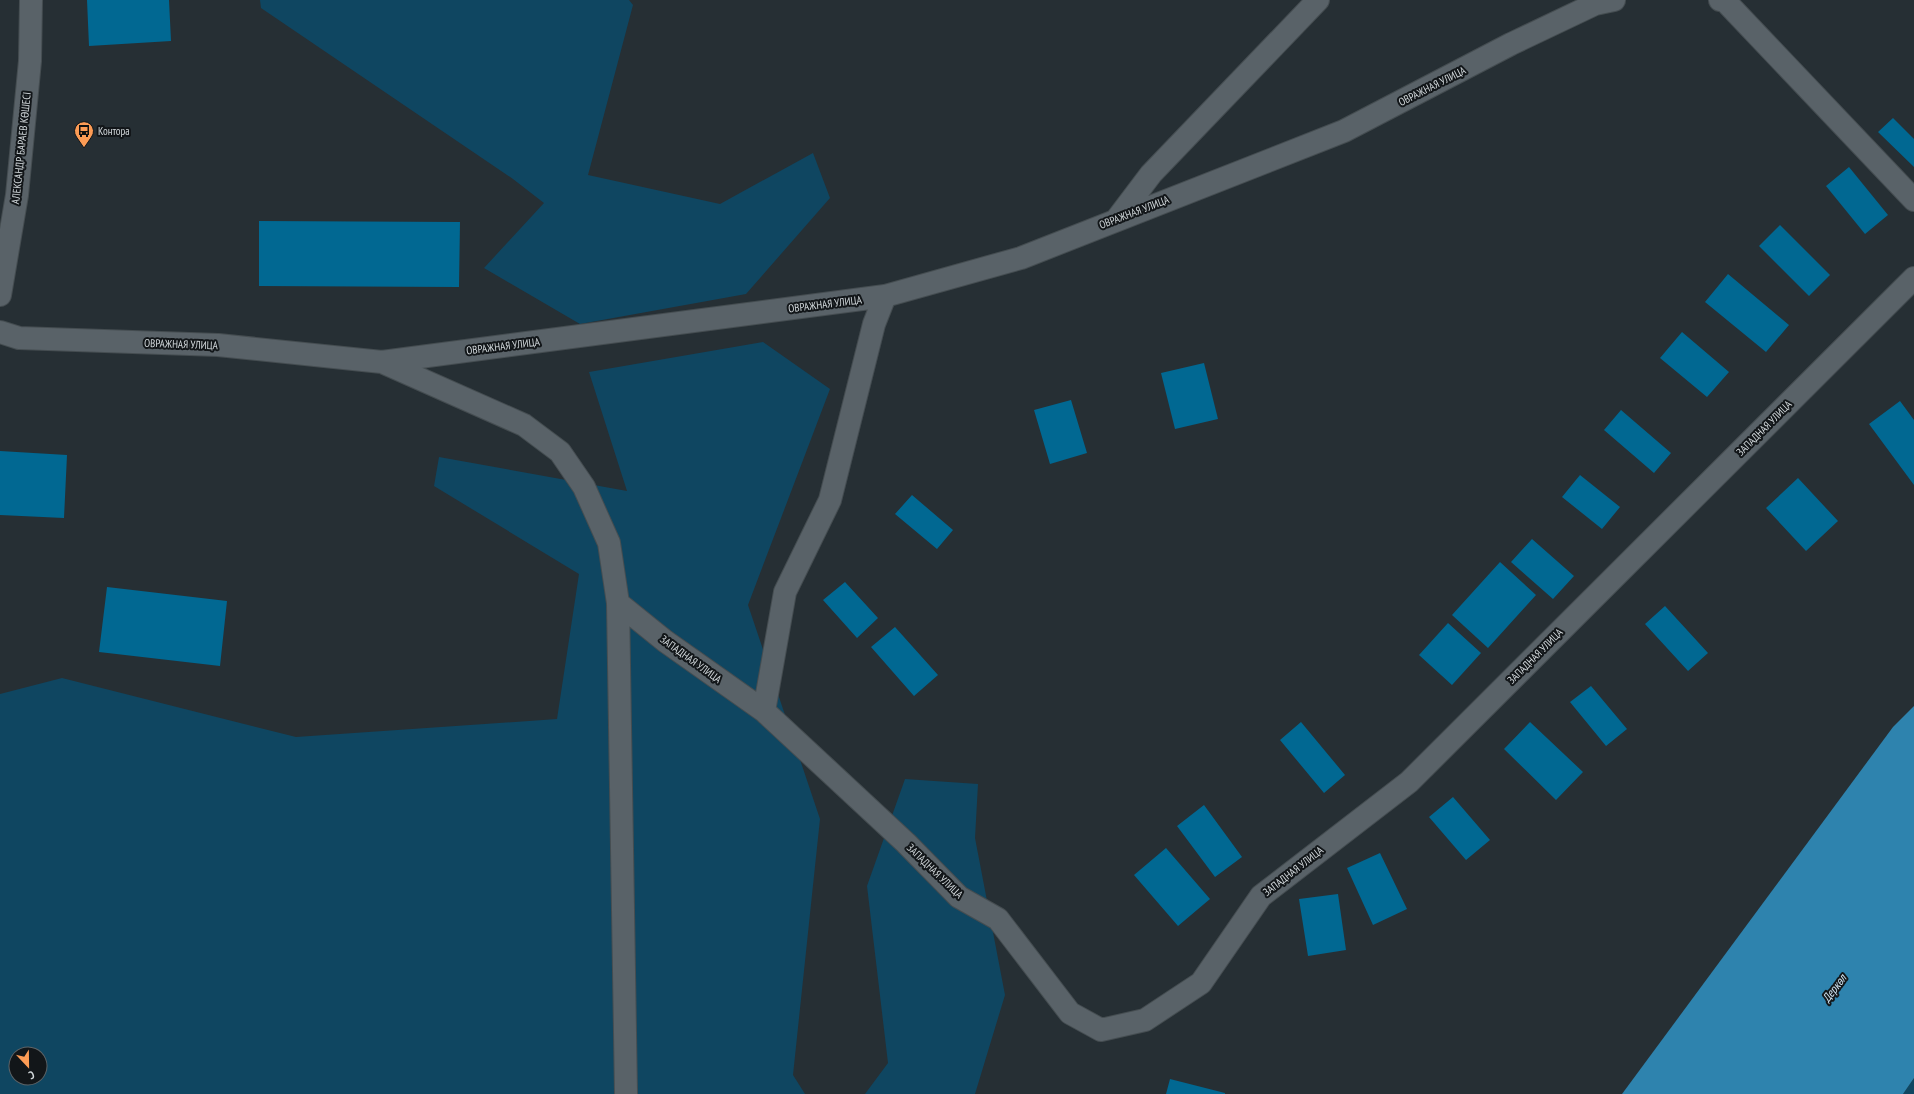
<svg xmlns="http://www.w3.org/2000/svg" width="1914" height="1094" font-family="'PT Sans Narrow',sans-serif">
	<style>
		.green { fill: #0f4661; fill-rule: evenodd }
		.water { fill: #2e83ae }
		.building { fill: #016892 }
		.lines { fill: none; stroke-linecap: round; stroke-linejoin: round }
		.minor-casing { stroke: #454d51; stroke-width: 24 }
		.minor { stroke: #596268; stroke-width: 22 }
		.labels { text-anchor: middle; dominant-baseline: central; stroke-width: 4; stroke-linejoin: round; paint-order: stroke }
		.street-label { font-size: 11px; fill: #d1d7da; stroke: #121619 }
		.poi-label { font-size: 11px; fill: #d1d7da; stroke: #121619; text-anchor: start }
		.water-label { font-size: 12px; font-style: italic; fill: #d3e6f3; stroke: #121619 }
	</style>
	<rect width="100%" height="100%" fill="#262f34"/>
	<path class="green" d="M260,0H629L633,5L588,175L720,204L813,153L830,198L746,294L580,324L484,268L544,203L513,179L261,8Z
		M763,342L830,389L748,605L820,819L793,1075L805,1094H0V694L62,678L296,737L557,719L579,574L434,486L439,457L627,491L589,372ZM16,1054H40V1078H16Z
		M905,779L978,784L975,838L1005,995L975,1094H865L888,1063L867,886Z
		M1914,1078V1094H1903Z"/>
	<path class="water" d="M1914,706V1078L1903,1094H1622L1893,727Z"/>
	<path class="building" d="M87,0H169L171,41L89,46Z
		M1893,118L1914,139V167L1878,132Z
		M1849,167L1888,215L1865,234L1826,186Z
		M259,221L460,222L459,287L259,286Z
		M1780,225L1830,275L1809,296L1759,246Z
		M1728,274L1789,325L1766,352L1705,302Z
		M1682,332L1729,372L1707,397L1660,358Z
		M1204,363L1218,419L1175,429L1161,373Z
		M1071,400L1087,453L1050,464L1034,410Z
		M1900,401L1914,420V485L1869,424Z
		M1621,410L1671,453L1654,473L1604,430Z
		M0,451L67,455L64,518L0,515Z
		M1580,475L1620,507L1602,529L1562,497Z
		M1798,478L1838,521L1806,551L1766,508Z
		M912,495L953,530L937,549L895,514Z
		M1532,539L1574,576L1553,599L1511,562Z
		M1500,562L1536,595L1488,648L1452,615Z
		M845,582L878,618L857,638L823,600Z
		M107,587L227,601L220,666L99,652Z
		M1665,606L1708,653L1688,671L1645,624Z
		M1448,623L1481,653L1452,685L1419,655Z
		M895,627L938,675L914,696L871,647Z
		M1591,686L1627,729L1606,746L1570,702Z
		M1301,722L1345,775L1324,793L1280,740Z
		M1530,722L1583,772L1556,800L1504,749Z
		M1453,797L1490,840L1466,860L1429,817Z
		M1204,805L1242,857L1215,877L1177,826Z
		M1166,848L1210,899L1178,926L1134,875Z
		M1380,853L1407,909L1373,925L1347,868Z
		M1338,894L1346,950L1308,956L1299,899Z
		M1170,1079L1225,1093V1094H1166Z"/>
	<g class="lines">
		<g class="minor-casing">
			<path id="minor" d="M1720,0L1725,1L1914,200
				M1117,219L1151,174L1318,0
				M0,295L17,195L30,61L31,0
				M0,332L19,338L218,345L382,362L885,296L1021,258L1344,131L1511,44L1595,4L1614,0
				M382,362L524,425L560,452L584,487L609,543L618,603L626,1094
				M618,603L665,641L764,711L906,843L959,897L998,919L1070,1013L1101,1030L1145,1020L1201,983L1261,896L1409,782L1914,278
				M764,711L785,592L830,500L874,324L885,296"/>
		</g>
		<use href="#minor" class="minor"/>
	</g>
	<defs>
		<g id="bus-pin" transform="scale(1)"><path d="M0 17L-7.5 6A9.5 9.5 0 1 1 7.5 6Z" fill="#fd9c55" stroke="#121619"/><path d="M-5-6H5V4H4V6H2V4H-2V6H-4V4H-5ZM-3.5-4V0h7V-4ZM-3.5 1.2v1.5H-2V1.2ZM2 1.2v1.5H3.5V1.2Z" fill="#111"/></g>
	</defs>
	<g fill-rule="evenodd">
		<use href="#bus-pin" x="84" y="131"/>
	</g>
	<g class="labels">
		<g class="street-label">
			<text transform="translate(1432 86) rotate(-27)">ОВРАЖНАЯ УЛИЦА</text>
			<text transform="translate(21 148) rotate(-84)">АЛЕКСАНДР БАРАЕВ КӨШЕСІ</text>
			<text transform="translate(1134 212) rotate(-21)">ОВРАЖНАЯ УЛИЦА</text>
			<text transform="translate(825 304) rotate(-7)">ОВРАЖНАЯ УЛИЦА</text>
			<text transform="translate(181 344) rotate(2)">ОВРАЖНАЯ УЛИЦА</text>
			<text transform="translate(503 346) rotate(-7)">ОВРАЖНАЯ УЛИЦА</text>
			<text transform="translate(1764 428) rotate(-45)">ЗАПАДНАЯ УЛИЦА</text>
			<text transform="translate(1535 656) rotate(-45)">ЗАПАДНАЯ УЛИЦА</text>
			<text transform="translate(691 659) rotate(36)">ЗАПАДНАЯ УЛИЦА</text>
			<text transform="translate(935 871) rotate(44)">ЗАПАДНАЯ УЛИЦА</text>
			<text transform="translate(1293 871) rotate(-38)">ЗАПАДНАЯ УЛИЦА</text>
		</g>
		<g class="poi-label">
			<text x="98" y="131">Контора</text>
		</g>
		<g class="water-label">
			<text transform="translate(1834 988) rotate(-53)">Деркөл</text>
		</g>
	</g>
	<g transform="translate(28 1066) rotate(158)"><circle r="19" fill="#121619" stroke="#5e6366"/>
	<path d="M0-3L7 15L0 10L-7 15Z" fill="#fd9c55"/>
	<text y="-6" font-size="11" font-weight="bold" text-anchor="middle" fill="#d1d7da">С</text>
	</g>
</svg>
